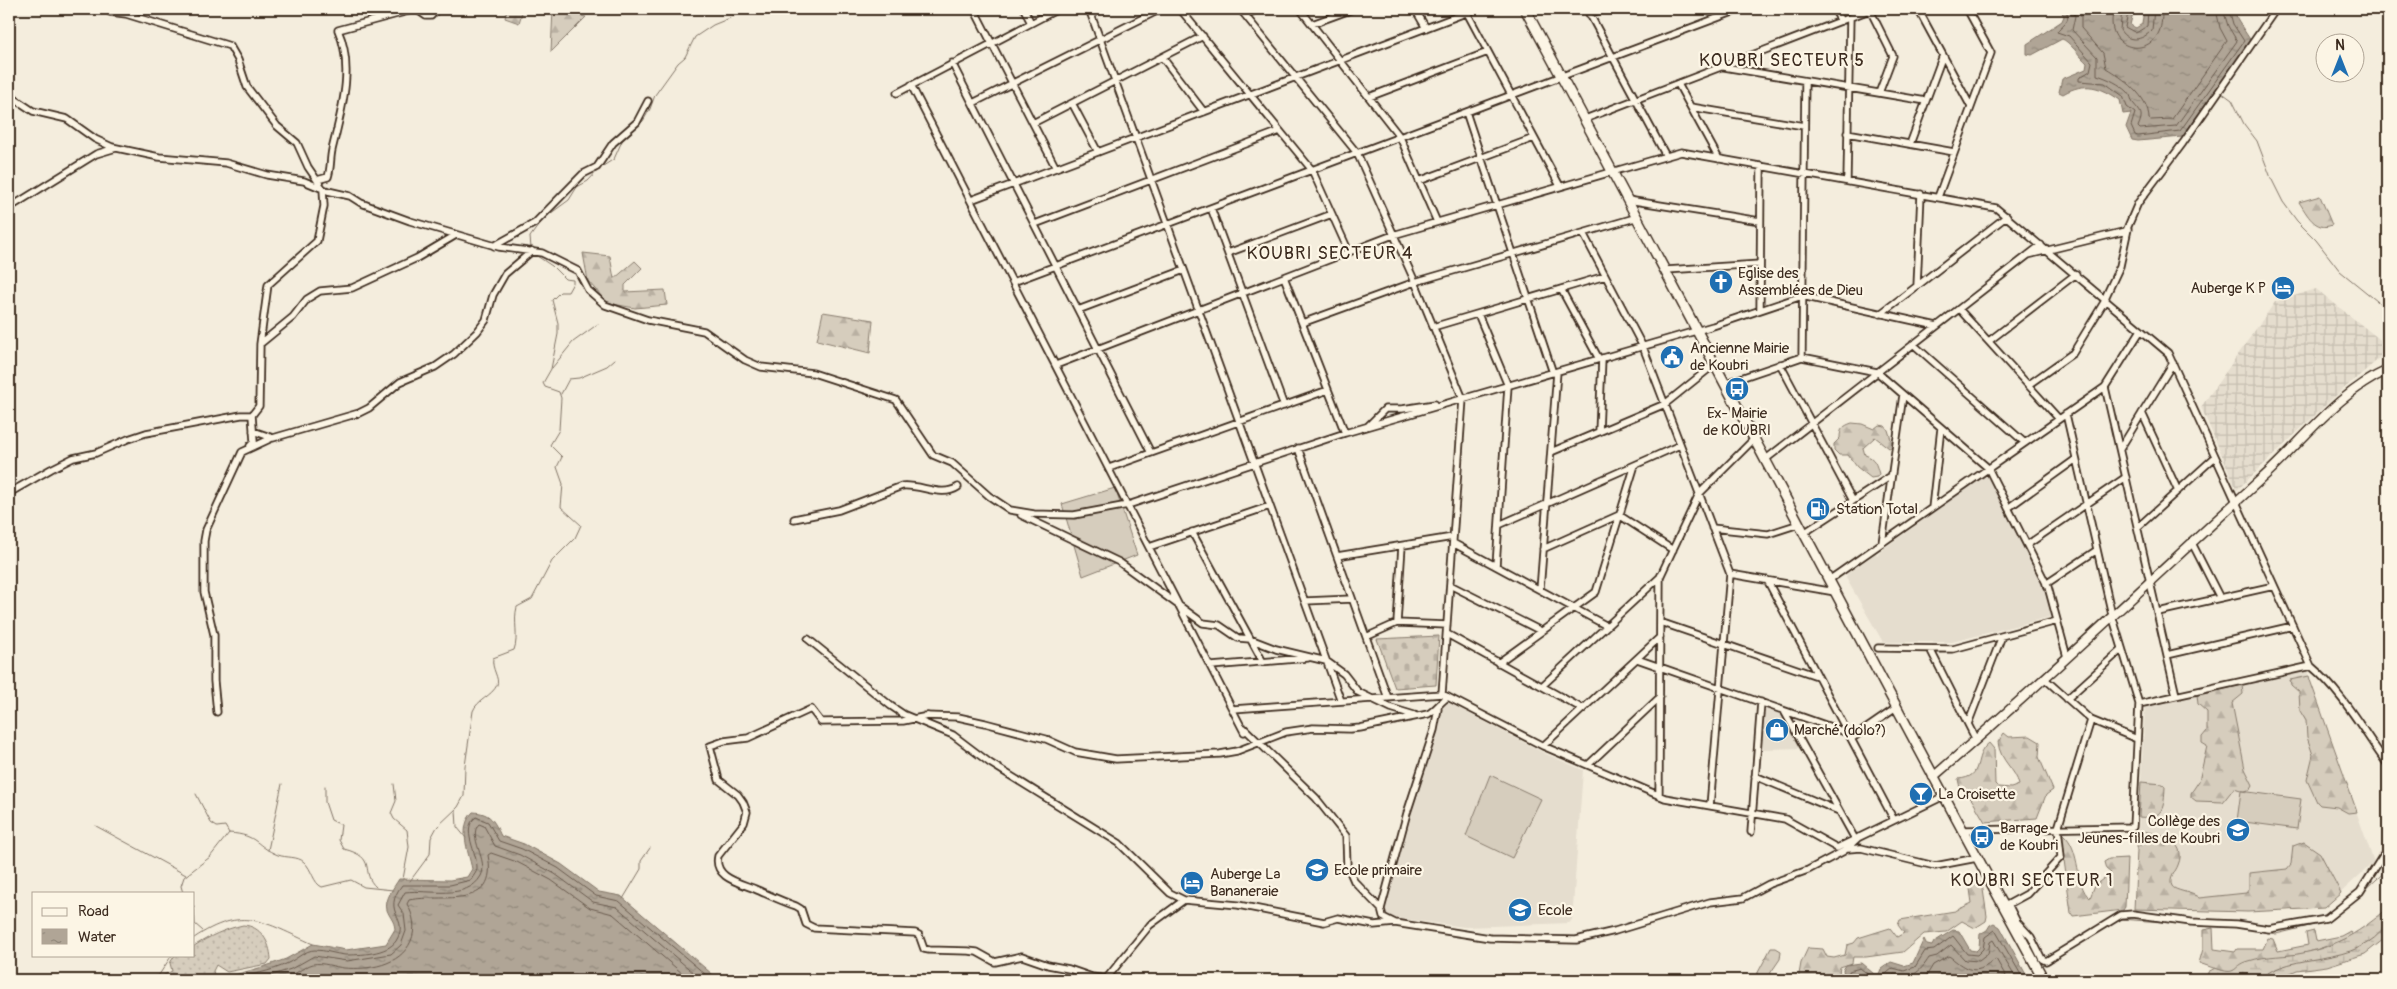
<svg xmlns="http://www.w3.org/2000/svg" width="2397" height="989" font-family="Pangolin,sans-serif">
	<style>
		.built { fill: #e5ddce }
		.industrial { fill: url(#industrial-grid) }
		.grass { fill: url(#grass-dots); stroke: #887c6e }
		.forest { fill: url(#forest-firs); stroke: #887c6e }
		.wetland { fill: url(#wetland-marsh); stroke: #887c6e }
		.cemetery { fill: url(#cemetery-stones); stroke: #887c6e }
		.garden { fill: #d6cdbd; stroke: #887c6e }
		.water { fill: url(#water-ripples); stroke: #817466 }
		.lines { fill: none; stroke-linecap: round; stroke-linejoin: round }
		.shore { stroke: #6a5b4e; stroke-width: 1 }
		.stream { stroke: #817466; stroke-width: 1 }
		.minor-casing { stroke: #3b2a1e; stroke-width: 9 }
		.secondary-casing { stroke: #3b2a1e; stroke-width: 11 }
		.trunk-casing { stroke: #3b2a1e; stroke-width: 12 }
		.minor { stroke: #fcf5e5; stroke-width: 5.5 }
		.secondary { stroke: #fcf5e5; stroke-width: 8 }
		.trunk { stroke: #fcf5e5; stroke-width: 9 }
		.labels { text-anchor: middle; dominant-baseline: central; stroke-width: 4.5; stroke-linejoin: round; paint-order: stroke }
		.poi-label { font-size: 15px; fill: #3b2a1e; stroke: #fcf5e5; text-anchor: start }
		.quarter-label { font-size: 18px; letter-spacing: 1px; fill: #3b2a1e; stroke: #fcf5e5 }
	</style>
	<defs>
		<pattern id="industrial-grid" width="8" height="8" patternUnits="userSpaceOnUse" patternTransform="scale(1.25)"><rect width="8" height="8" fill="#e5ddce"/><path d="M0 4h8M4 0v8" fill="none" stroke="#c5beb0"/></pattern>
		<pattern id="grass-dots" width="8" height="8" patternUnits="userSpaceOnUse" patternTransform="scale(1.25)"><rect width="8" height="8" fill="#d6cdbd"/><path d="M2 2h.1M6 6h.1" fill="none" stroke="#b9b0a2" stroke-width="1.8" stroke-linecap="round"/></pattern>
		<pattern id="forest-firs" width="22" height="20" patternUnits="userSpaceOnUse" patternTransform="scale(1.25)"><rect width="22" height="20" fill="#d6cdbd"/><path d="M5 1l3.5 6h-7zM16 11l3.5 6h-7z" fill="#b9b0a2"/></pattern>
		<pattern id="wetland-marsh" width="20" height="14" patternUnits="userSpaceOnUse" patternTransform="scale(1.25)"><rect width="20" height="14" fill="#d6cdbd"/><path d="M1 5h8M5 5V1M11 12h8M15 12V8" fill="none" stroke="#b9b0a2"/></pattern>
		<pattern id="cemetery-stones" width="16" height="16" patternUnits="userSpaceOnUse" patternTransform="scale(1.25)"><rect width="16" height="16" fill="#d6cdbd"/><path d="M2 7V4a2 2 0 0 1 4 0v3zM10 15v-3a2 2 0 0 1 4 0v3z" fill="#b9b0a2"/></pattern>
		<pattern id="water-ripples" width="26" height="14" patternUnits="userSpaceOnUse" patternTransform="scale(1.25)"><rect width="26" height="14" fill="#b0a596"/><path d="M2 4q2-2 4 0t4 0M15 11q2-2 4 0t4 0" fill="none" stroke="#90877a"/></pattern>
	</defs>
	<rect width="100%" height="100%" fill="#f4eddd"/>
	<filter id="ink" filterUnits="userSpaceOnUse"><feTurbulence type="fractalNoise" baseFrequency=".02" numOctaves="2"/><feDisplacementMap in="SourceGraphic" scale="10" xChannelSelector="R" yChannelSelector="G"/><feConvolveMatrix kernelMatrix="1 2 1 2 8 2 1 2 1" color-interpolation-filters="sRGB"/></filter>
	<g filter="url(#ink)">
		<path class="built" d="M1984,476L1988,477L2045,587L2053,614L2050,617L1952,642H1883L1846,578L1847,574L1876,553L1877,555L1883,549Z
			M2307,671L2374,862L2324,908L2248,912L2134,909L2145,706Z
			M1445,701L1546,754L1583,770L1572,920L1569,923L1465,927L1386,917L1383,912Z
			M1761,702L1784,711L1805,748L1757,749Z"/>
		<path class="industrial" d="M2316,289L2388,346V351L2333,398L2237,490L2201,407L2275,302Z"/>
		<path class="grass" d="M243,925C261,926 270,942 271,959L267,964L227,972L216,965L213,971L216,980H154L172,971L170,963L175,955H194V946C210,936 225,929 243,925Z"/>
		<path class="forest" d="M507,9H523L519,23L505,18Z
			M553,9H576L581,16L586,17L551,52Z
			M2320,196L2332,225C2315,232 2307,214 2299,202Z
			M583,253L610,256L614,279L635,261L642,268L625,285V292L665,290L667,305L635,308L607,303L588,281Z
			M823,312L873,320L870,353L817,340Z
			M1852,423L1862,424L1874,429L1879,425L1885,426L1888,430L1893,446L1889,448L1875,437L1863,448L1865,455C1875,458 1876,464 1879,474L1877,477L1871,478L1857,467L1848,455H1839L1834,450V444L1840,438C1840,429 1843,426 1852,423Z
			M2309,676L2310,680L2357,812L2348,813L2337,807L2320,805L2317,802L2307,780L2313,755L2307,737L2306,721L2300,711L2299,692L2291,685L2290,680Z
			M2242,685L2243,694L2232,703L2245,769L2253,785L2250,790L2244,791L2234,788L2223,802L2196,801L2191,797V793L2199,781L2207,746L2202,743V737L2207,731V712L2198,704L2197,695Z
			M2004,733L2009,737L2030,736L2040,742L2039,757L2053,790L2046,795L2037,818L1985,822L1972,800L1960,788L1958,779C1986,777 1971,757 1989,743L1994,749L1995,784L1998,787L2011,788L2019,785C2016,769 2000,762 1998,742Z
			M2141,782L2163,784L2165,787C2164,807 2164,820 2139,817Z
			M2138,831C2156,832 2189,840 2178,865C2176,871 2168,879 2172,886C2174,891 2193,892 2199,898L2246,893L2249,889V873L2287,869L2291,864L2293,846L2304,842L2320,853L2341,893L2324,908L2248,912L2134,909Z
			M2063,834C2082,850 2074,886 2090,898L2095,885L2111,873L2106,869L2104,862L2109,859L2127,858L2125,907L2123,910L2073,916L2071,913L2061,837Z
			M1974,881L1982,883L1987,916L1986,921L1975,928L1962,921L1946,932L1924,934L1903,952L1866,957H1853L1852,963L1840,967L1838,980H1798L1801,963L1808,948L1823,949L1827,957L1834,958L1845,955L1847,945L1854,943L1858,938L1890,928L1897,937L1904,933L1898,925L1900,920L1955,911L1972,903L1970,889Z
			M2213,928L2214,949L2235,952L2237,949H2263L2268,938L2273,939L2278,951L2308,945L2306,933L2314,931L2316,941L2341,936L2350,931L2352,936C2337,942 2321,949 2305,953C2282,958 2253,955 2235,972H2225L2199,963L2203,949V930Z
			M1771,948H1776L1781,951L1780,959L1767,978L1775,980H1754Z"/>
		<path class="wetland" d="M2388,908V936L2365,954L2327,966L2297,970L2275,980H2207L2208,972L2215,968C2239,977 2231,966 2249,961C2267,955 2286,957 2303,953C2336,947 2363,930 2388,908Z"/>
		<path class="cemetery" d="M1439,636L1436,685L1395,688L1377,639Z"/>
		<path class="garden" d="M1115,488L1137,555L1083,576L1062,504Z
			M1490,775L1541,799L1512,858L1466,836Z
			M2241,791L2301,799L2297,829L2237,821Z"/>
		<path class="water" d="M2029,9H2134L2130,25L2136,28L2142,24L2144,9H2234L2238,21L2251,41L2182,137L2138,141L2132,140L2126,127L2131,113L2123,114L2120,100C2101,87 2085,81 2063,94L2059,92L2062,79L2086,69L2087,63C2080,57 2069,41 2062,39L2032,55L2027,54V44L2062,21L2064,16L2061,11H2032Z
			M473,812C491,813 494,821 501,836L524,844L561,864L599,892L621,896L719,980H223L224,978L266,966L286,959L313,944L346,950L386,944L395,929C394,920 390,918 387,910C384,900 394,887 399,879L450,880L467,877L472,869C468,850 458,827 473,812Z
			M1994,923L2000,927L2029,980H1845L1843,970L1846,965L1861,963L1874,974H1879L1881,969L1891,962L1904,966L1913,963L1924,939L1927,945L1932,946L1934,942L1953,930L1959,931L1970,950L1976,951L1979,948L1980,934L1987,930L1990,925Z"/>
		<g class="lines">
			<path class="shore" d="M2065,9C2073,22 2062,23 2057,32L2069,36L2092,62L2090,71L2079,78V81L2105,83L2123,96L2127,107L2135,113L2131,126L2135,135L2138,136L2180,131L2244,41L2233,24L2229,9
				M2073,9L2075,16L2072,30L2097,57V75C2107,78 2120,84 2128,92C2131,95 2131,100 2133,103C2141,113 2144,113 2138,127L2140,129L2176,126L2237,41L2228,26L2223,9
				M2081,9V28L2103,53L2106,68C2123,78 2149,96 2149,119L2151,120L2172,119L2227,41L2220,28L2216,9
				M2114,9C2102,48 2146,60 2159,32C2162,25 2162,16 2162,9
				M2122,9L2120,30C2128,43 2142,41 2152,30L2154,9
				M2129,9L2125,27L2136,33L2147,26L2148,9
				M233,980C251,974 271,972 288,963C297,959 305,950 315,950C325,950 335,954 345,955C360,955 387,954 396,941C411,917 380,914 402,885H450L471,880C473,876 477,872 477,869C478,853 460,829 476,817L488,822L499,841L522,849L558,868L596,896L619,901L712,980
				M257,980L291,969L314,956L347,961L391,954L401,945L406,931L404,914L398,905L405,892C428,889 467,901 481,876C489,861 467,836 479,824L484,826L495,846L520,855L555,874L593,902L617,907L702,980
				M283,980C293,976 303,967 313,964C322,962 335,967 344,968C368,970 400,966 411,941C416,929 414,916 407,904L409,900C442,893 499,912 488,855L491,853L517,862L551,880L590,908L613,914L690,980
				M1850,980L1849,971L1860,968L1874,979L1881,978L1893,968L1904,971L1915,967L1925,951L1934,950L1953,936L1967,954L1977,955L1983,949L1985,937L1995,930L2024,980
				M1888,980L1894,974C1912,980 1920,972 1929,958L1937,956L1951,945L1965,960L1979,961L1988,954L1990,942L1993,940L2017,980
				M1920,980L1927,975L1933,965L1949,956C1960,964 1971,976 1986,966C1990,964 1992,961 1996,959L2008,980"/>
			<path class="stream" d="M2221,92L2232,100L2244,124L2257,141L2271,178L2283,202L2297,221L2316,240L2340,271L2388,310
				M531,248L530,237L543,219L569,200L577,187L588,181L600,168L614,159L622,141L643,121L650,109L655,95L678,63L685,57L695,37L713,25L730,18L742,9
				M552,368L573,342L598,324
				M561,394L569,379L579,378L607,366L615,359
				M394,784L396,801L391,813L394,819L407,830L409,847L403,879
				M325,786V802L331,820L341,825L339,840L344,849C379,858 359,872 376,887
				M196,794L211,823L217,827L225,826L229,833
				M456,810L457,827L466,838
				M96,826L186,875
				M268,850L282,784
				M410,881L430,854L431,838L437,827L458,807L464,796L465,766L473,711C477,700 492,696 497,685C500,678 491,669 493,658L514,650C519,637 513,621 517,607L532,599L552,561L575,538L581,525L561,507L563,484L557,467L562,457L550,445L559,430L561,398L559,392L545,387L543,383L551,369L558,334V323L552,300L560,292H568L573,283V280L565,279L552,266L534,254
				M2365,890L2388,869
				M183,893L181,886L184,877L210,857L229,833C259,835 255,846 278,855C286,858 298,856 304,862C312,869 313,883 322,887L351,880L364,887L393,890
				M623,899L641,869V861L650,848
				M194,906L195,924L203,931
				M2119,919L2177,923
				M2326,922L2331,920L2347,906
				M2246,928L2276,934L2322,923
				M194,938C243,905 264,922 313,944
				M2049,964L2073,947
				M147,980L159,975L172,955
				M2258,980C2294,948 2355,971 2388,923"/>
			<g class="minor-casing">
				<path id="minor" d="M107,9L110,12L126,14L230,46L238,60L247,87L277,126L297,143L308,167L323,189L324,206L317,241L268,285L260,344
					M974,9L1056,168
					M1024,9L1031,23
					M1089,9L1341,701
					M1180,9L1312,170L1349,252
					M1240,9L1357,153L1415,282L1463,399L1442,694
					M1300,9L1400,137L1437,222
					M1415,9L1426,28
					M1465,9L1560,186
					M1587,9L1666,156
					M1834,9L1841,21
					M1918,9L1971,107
					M1870,10L1893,56L1879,93
					M1589,14L1602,9
					M1245,15L1258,9
					M1312,24L1353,9
					M1162,57L1204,112
					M952,63L1151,453
					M1724,67L1926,101
					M1678,84L1719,159
					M911,85L1244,732
					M897,93L1058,9
					M9,95L33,111L67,119L95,139L112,147L159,157L226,163L267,175L304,181L328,191L350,196L361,203L410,221L499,247L542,253L578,271L588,290L605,305L648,320L704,331L745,360L761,367L813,373L896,400L933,455L952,463L989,496L1010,510L1034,514L1074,515L1128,505L1345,433L1713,326L1802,296L1937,326
					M1369,97L1488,52
					M973,103L1161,9
					M1072,103L1098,152
					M1691,107L1804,126
					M1466,112L1553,373
					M1585,119L1872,9
					M1033,123L1203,36
					M1847,133L1954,152
					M1910,144L1943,55
					M317,180L328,177C331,168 330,159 332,150C341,112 355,68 338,30L416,9L426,16H431L437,9
					M1419,181L1534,138
					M1847,181L1850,17
					M1938,197L1991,53L1967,9
					M971,200L1476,9
					M1628,200L1760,221
					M9,208L96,154L116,148
					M1211,208L1284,406
					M1035,224L1280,131
					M1583,233L1643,347L1730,574L1710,806
					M494,246L535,223L583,174L597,167L613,143L637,122L648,101
					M1228,253L1332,214
					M2028,255L2126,231L2138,203L2183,143L2276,9
					M1666,270L1760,264
					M1284,277L1345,433
					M1013,282L1741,9
					M1917,286L2007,216
					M1561,289L1599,359
					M2105,298L2120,266L2128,229
					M1959,309L2059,419
					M1078,310L1184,270
					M1760,310L1761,166
					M1478,314L1508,386L1496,566
					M1880,314L1917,286L1921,194
					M1302,323L1415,282L1638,217
					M1433,327L1605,276
					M1989,341L2076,274
					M1913,344L2025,443
					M1802,357L1805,81
					M1780,364L1853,501
					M1056,365L1393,235L1681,152L1996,208L2168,353L2311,666C2344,694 2363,731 2388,765
					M1726,383L1802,357L1877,372L1988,468L2048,587L2067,657
					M2028,385L2073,353L2106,299
					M2105,387L2176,695
					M2142,413L2178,491
					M1368,426L1385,409H1402L1435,404
					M253,431L273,438L359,413L369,408L400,382L435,367L454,354L477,332L486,320L493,295L505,274L532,251
					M1599,432L1602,358
					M250,446L254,442L252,415L259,406L260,344L293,317L307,299L320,291L352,288L417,258L456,235
					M1298,448L1388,698
					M2120,449L2173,363
					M1551,452L1665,404L1716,363
					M1766,459L2041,245
					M1109,468L1328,390
					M9,493L51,469L73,458L96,453L128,439L146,433L241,415H252
					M1932,508L1941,428
					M2008,508L2076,459
					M1021,515L1119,562L1203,623L1219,625L1238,638L1250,639L1276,649L1326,661L1344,674L1358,692L1391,708L1414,715
					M794,519L839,510L902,486C921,484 942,498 958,487
					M1499,525L1680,445
					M2138,527L2215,457
					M1712,528L1768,534L1799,524
					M1192,532L1263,662
					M1804,533L1891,476
					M1453,543L1607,626
					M1882,543L1903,395
					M2192,543L2220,598
					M2027,545L2126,477
					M1149,547L1270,506
					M1543,549L1619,515L1673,550
					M1337,556L1453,537
					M1730,574L1835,592
					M1767,580L1894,820
					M1829,580L2105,387L2141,330
					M2046,584L2097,550
					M1450,585L1541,631
					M1540,590L1557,372
					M1305,601L1352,599
					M2158,612L2274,586
					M1660,622L1817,676
					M1397,623L1402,546
					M1447,634L1583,709
					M1366,637L1397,623L1447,625
					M808,639L891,706L903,714
					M1878,648L1953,649L2057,621
					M1930,649L1976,740
					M2167,655L2293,626
					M1637,659L1848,733
					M1498,663L1596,592L1635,465
					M1211,666L1308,658
					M2044,678L2091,720L2137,739
					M1542,686L1660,577L1699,494L1755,438
					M2067,699L2122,649
					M2139,704L2311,666
					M1233,709L1442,694L1543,746L1665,798L1785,819L1837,848L1944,796
					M1784,711L1855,839
					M217,712L214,681V635L204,592V541L206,530L242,452L272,438
					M900,713L953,735L990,763L1119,843L1170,893L1184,900L1238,905L1324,922L1338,918L1374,925L1395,923L1490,938L1576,940L1615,931L1710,902L1743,898L1769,884L1808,870L1844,851L1859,837
					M925,716L958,717L985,723L1046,739L1075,752L1116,759L1220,754L1237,751L1286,732L1313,728L1350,729L1360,728L1428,714C1437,709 1440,702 1448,697
					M928,716L903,721L821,722L811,709L748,738L724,741L710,746L719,780L738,795L743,802L747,812L744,823L718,856C713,878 741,883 755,889C769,895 781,901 796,906L801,909L806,924L814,928L915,933L919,935L924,949L929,950L968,951L977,952L995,962L1022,956L1048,965L1069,969L1092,977L1106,979L1150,925L1184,900
					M1968,724L2002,636
					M1244,728L1316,798L1346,836L1347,865L1354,881L1381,909
					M1851,739L1896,708
					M1543,746L1660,637
					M1588,765L1660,697
					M1755,776L1839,811
					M1659,796L1660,577
					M1962,830L2133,827L2139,704L2112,615L2066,414
					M1751,832L1761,702
					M1848,849L1861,848L1935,866L1977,858
					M2008,904L2017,922L2031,937L2042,959L2046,961L2121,915L2133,914L2191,922L2236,924L2269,929L2326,919L2360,892L2382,857L2388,851
					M2005,906L2027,894L2061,857L2058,828L2091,720
					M1395,923L1383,917L1381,909L1407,813L1434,730L1438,709"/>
			</g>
			<g class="secondary-casing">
				<path id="secondary" d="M1933,777C2045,681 2152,579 2260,480C2302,443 2336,393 2388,370"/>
			</g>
			<g class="trunk-casing">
				<path id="trunk" d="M1525,9C1700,332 1867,658 2044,980"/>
			</g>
			<use href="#minor" class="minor"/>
			<use href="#secondary" class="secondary"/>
			<use href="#trunk" class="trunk"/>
		</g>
	</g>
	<defs>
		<g id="church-disc" transform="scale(1.25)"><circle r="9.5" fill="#1f6fb2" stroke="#fcf5e5"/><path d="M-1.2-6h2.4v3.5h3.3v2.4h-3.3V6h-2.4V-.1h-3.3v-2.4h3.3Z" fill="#fff"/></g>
		<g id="hotel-disc" transform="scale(1.25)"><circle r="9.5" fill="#1f6fb2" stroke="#fcf5e5"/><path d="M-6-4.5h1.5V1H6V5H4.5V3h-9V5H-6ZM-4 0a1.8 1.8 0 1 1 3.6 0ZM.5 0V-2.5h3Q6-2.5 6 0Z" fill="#fff"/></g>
		<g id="civic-disc" transform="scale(1.25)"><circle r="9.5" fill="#1f6fb2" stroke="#fcf5e5"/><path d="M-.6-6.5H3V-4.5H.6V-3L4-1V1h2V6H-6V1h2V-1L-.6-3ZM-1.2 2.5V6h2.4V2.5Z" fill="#fff"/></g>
		<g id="bus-disc" transform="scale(1.25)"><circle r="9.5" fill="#1f6fb2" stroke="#fcf5e5"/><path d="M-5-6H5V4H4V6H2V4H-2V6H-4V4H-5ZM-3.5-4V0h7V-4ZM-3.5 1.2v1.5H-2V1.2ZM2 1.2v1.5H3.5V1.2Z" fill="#fff"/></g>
		<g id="fuel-disc" transform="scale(1.25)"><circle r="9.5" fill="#1f6fb2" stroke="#fcf5e5"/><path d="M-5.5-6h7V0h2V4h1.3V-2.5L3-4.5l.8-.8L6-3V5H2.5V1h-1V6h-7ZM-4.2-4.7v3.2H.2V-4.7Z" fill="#fff"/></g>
		<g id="shop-disc" transform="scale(1.25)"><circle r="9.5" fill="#1f6fb2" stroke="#fcf5e5"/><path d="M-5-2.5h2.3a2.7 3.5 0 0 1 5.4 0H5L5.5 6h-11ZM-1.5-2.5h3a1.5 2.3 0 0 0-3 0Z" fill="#fff"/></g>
		<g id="bar-disc" transform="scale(1.25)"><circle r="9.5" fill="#1f6fb2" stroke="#fcf5e5"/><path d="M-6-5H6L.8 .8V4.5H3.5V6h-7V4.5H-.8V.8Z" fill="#fff"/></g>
		<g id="school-disc" transform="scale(1.25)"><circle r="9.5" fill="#1f6fb2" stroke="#fcf5e5"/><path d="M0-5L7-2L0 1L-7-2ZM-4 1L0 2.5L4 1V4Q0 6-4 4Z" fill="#fff"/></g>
	</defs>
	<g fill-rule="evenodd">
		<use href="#church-disc" x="1721" y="282"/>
		<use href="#hotel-disc" x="2283" y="288"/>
		<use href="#civic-disc" x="1672" y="357"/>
		<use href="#bus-disc" x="1737" y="389"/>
		<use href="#fuel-disc" x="1818" y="509"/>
		<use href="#shop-disc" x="1777" y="730"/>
		<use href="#bar-disc" x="1921" y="794"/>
		<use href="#school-disc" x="2238" y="830"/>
		<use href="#bus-disc" x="1982" y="837"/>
		<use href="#school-disc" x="1317" y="870"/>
		<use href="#hotel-disc" x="1192" y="883"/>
		<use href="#school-disc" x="1520" y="910"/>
	</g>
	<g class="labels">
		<g class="poi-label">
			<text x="1738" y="273">Eglise des<tspan x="1738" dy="17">Assemblées de Dieu</tspan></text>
			<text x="2266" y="288" text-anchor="end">Auberge K P</text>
			<text x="1690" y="348">Ancienne Mairie<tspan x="1690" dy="17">de Koubri</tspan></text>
			<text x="1737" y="413" text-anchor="middle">Ex- Mairie<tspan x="1737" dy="17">de KOUBRI</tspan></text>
			<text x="1836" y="509">Station Total</text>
			<text x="1794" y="730">Marché (dolo?)</text>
			<text x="1938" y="794">La Croisette</text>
			<text x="2220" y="821" text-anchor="end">Collège des<tspan x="2220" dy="17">Jeunes-filles de Koubri</tspan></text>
			<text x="2000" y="828">Barrage<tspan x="2000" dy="17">de Koubri</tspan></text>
			<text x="1334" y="870">Ecole primaire</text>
			<text x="1210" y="874">Auberge La<tspan x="1210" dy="17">Bananeraie</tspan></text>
			<text x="1538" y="910">Ecole</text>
		</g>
		<g class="quarter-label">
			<text x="1782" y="60">KOUBRI SECTEUR 5</text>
			<text x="1330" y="253">KOUBRI SECTEUR 4</text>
			<text x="2032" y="880">KOUBRI SECTEUR 1</text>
		</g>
	</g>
	<rect width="2397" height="989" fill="none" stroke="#fcf5e5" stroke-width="30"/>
	<rect x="15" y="15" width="2367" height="959" fill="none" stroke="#3b2a1e" stroke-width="2" filter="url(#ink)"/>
	<rect x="32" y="892" width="162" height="65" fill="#fcf5e5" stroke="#afa495"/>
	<rect x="42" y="908" width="25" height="8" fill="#fcf5e5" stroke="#afa495"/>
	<text x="78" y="916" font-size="15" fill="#3b2a1e">Road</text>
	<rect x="42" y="929" width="25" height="15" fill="url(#water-ripples)" stroke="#afa495"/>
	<text x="78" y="942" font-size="15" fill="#3b2a1e">Water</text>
	<g transform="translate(2340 58)"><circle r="24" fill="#fcf5e5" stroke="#afa495"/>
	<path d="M0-4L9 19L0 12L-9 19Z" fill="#1f6fb2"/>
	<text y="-8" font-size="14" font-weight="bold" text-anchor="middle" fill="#3b2a1e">N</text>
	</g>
</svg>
